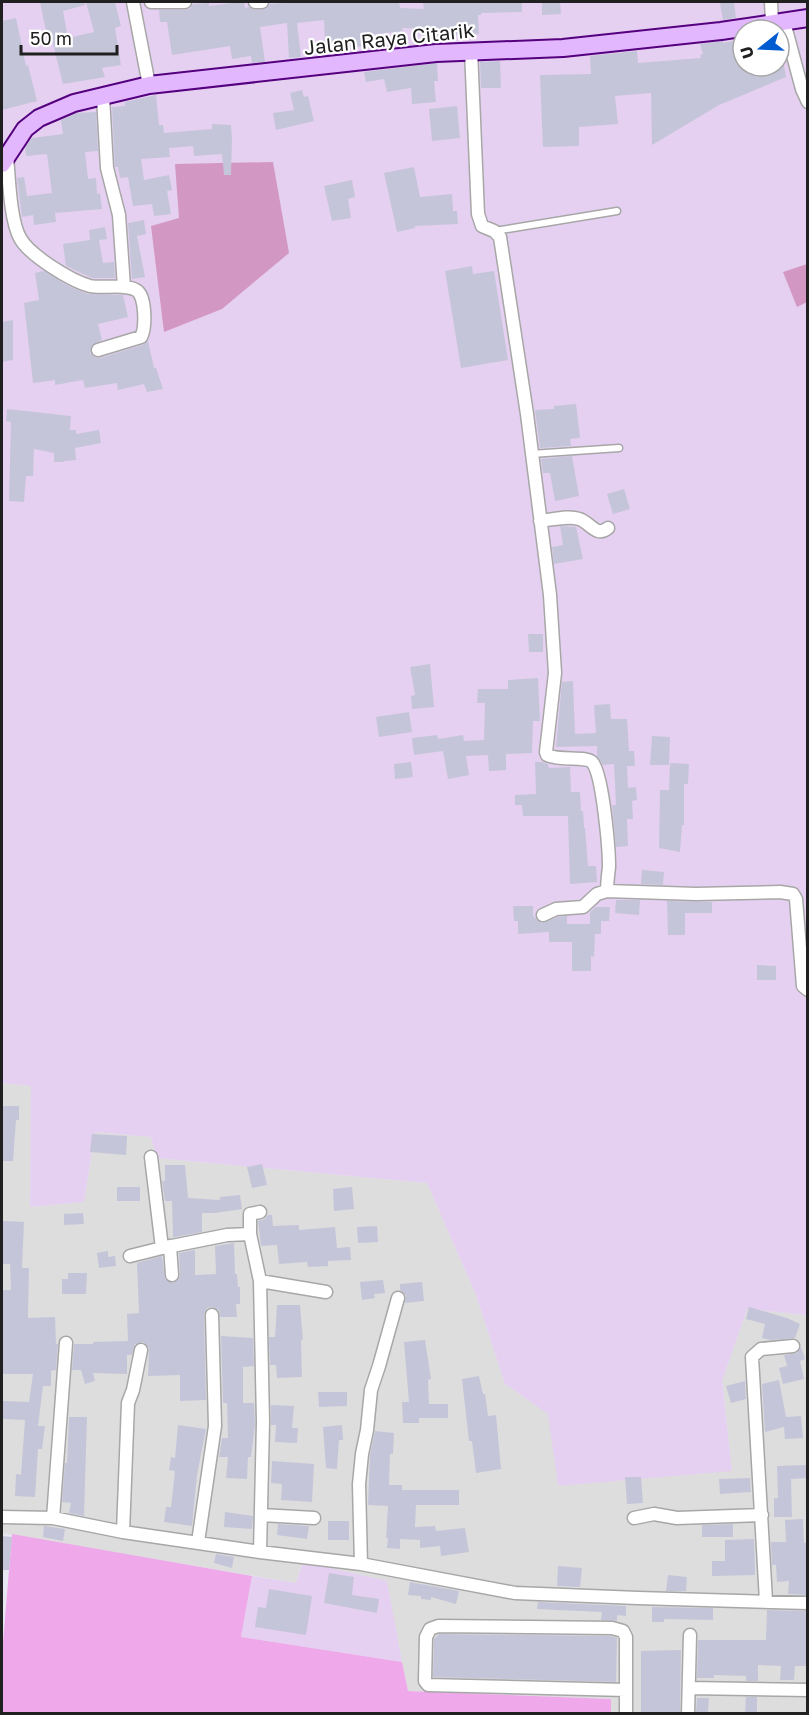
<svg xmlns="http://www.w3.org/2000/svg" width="809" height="1715" font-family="'Golos Text',sans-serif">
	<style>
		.residential { fill: #ddddde }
		.farmland { fill: #e5d0f1; fill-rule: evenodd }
		.grass { fill: #efa8e9 }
		.forest { fill: #d397c3 }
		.building { fill: #c5c5d9 }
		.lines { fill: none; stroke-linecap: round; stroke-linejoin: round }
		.lane-casing { stroke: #a7a7a7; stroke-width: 9 }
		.street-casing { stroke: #a7a7a7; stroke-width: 15 }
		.secondary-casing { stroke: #55007e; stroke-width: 20 }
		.lane { stroke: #fff; stroke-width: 6 }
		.street { stroke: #fff; stroke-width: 12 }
		.secondary { stroke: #e3b7fe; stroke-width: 16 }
		.labels { text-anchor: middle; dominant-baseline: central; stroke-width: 4.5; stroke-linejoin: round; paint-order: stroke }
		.street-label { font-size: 20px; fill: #202020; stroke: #fff }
	</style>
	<rect width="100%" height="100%" fill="#e8e6f1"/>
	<path class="residential" d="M2,1083L32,1086L30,1207L84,1202L95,1132L151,1137L157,1158L427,1183L476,1295L505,1384L548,1413L732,1471L722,1381L747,1309L807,1315V1713H611V1699L408,1691L386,1581L302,1563L296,1583L2,1533Z"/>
	<path class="farmland" d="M2,2H807V1315L747,1309L722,1381L732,1471L558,1486L548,1414L505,1384L476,1295L427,1183L157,1158L151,1137L95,1132L84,1202L30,1207L31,1086L2,1083ZM743,30H779V66H743Z
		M303,1562L387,1581L402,1662L241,1637L252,1576L296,1583Z"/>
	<path class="grass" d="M12,1534L252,1576L241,1637L402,1662L408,1691L611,1699V1714H2V1655Z"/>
	<path class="forest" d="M273,162L289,253L222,309L164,332L151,226L179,218L175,164Z
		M807,264V302L797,307L783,272Z"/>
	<path class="building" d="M40,2H84L85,5L63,11L68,38L94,32L86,2H115L121,26L115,28L121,65L102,68L105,77L63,84L52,40L48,41Z
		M240,2H244L245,8L249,7L255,10L266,9L270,4L296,2H399L400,8L424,9L423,2H522V12L481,13V15H478L479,34L442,35V38H432V29L402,28L403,31L368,35L369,46L356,47V44L325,46L324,20L297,23L301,57L289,58L287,23L260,27L265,62L252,63L251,56L232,59L230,46L172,55L167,22H160L159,10H185L190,9L193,4L209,3V6Z
		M542,2H560L561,14L542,15Z
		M734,2L736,18L723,20L720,3Z
		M16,18L26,66L28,65L37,101L2,110V21Z
		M743,39V66H784L786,77L719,105L652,145L651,93L615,96L618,124L579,127V146L543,147L540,75L591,74L590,56L637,51L638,63L701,58L700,55L703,54L700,44L723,41V43Z
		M500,61L501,88H481L480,62Z
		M437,63L438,81H434L436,102L412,104L411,88L387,92L384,79L366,82L364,72Z
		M302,90L304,97L308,96L314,121L276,130L273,113L294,110L290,93Z
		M156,95L159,125H163L164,133L212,129V124L231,125L232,139L231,175H224L222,154L194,156L193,146L169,148L170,157L141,159L144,180L169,175L172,190L167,191L171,214L154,216L152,204L133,206L128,177L120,178L118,167H115L112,107L125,106V102Z
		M457,106L460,138L432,141L429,109Z
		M96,112L98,151L85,152L88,179L96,178L97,194L100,193L102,209L55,213L56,222L34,225L33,215L22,217L17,178L24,177L27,196L52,193L47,154L26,156L25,147L32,138L63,134L61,120L77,113Z
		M414,167L420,197L452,194L453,211H457L458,224L415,226V228L397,232L384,173Z
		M352,180L355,197L348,199L351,218L332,221L324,186Z
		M144,220L146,234L137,236L145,277L132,279L128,223Z
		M105,227L107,239L99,240L103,263L114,262L115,278H92L66,266L63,244L90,240L89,230Z
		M472,266L473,274L494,271L508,360L461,368L445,271Z
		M44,271L68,286L88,294L123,295L128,317L98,324L102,340L92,345L90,353L96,358H100L143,345L148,341L154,368H156L163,389L147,392L144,384L118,390L117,383L85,388L83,380L55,385V380L33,383L24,303L39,300L35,273Z
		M13,320V360L2,362V322Z
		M576,404L580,438L570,439L571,446L540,448L535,410L554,409V406Z
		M7,409L71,416L70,430H76V434L99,430L101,443L75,448L76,460L64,461V462H54V453L34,449L33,476H26L24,502L9,501L11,422L6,421Z
		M572,456L579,496L555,501L550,473H543L541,459Z
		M624,489L630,509L613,514L607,494Z
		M560,526L576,527L583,559L554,564L552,547L563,545Z
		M528,634H543V652H529Z
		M430,664L434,707L412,709L411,696L415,695L410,667Z
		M538,678L540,721H533L532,753L506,754V770L489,771L488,755L466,756L469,775L448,779L443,751L414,755L412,738L437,735L438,739L463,735L464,741L484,740L485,703H477L478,689H508V680Z
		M573,681L575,734L596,733L594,705L610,704L611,719H627L629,751H634L635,766H627L628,788L636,787L637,800L632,801L633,819H627L628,846L616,847L612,805H616L614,764L603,765L597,756V746L556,747L562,682Z
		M409,712L412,732L379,737L376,717Z
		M652,736L670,737L669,765H650Z
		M411,762L413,777L395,779L394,764Z
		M535,762H542L548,764L549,768L570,767L571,792H580L581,811H583L584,828H585L588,866H596L597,882L570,884L568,816H523L522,805H515V795L536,794Z
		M670,763L689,764L688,784H684V825H682L680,852L659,848L660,790H669Z
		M642,870L664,872L663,885L641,884Z
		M616,900H640L639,915L615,913Z
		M667,901L712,902V913H685V935H668Z
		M513,906H533V916L542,923L558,917L567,916V924H590V912L596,907H610L609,921H601V934H595L594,957L591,956V971H572V942H549V932L518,934V921H514Z
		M757,965L776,966V980H757Z
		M2,1106H19V1120H16L13,1161H2Z
		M92,1134L127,1136L126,1155L90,1152Z
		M262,1164L267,1185L252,1188L247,1167Z
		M165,1165H185L188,1198L220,1200V1197L240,1195L242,1209L215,1213H202V1232L169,1238L173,1237L172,1201H165L162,1181H165Z
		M117,1187H140V1201H117Z
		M352,1187L354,1209L334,1211L333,1189Z
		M83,1213L84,1224L64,1225V1214Z
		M268,1215H272L273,1226L299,1225V1230L335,1227L337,1248L350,1247L351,1260L328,1261V1266L308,1267L307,1262L279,1264L277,1245L261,1246L258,1221L265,1219Z
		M3,1221L24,1222L22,1268H29L28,1318L55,1317L56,1344H58L56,1370L51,1371V1386H43L38,1426H45L42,1449H38L35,1497L15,1496L16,1474L21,1475L25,1420L2,1419V1401L29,1402L33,1374H2L3,1290H11L10,1264H2Z
		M377,1226L378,1242L358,1243L357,1227Z
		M234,1243L235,1274H237L238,1287H240V1304H236L237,1317H220L219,1310L212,1307L207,1308L204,1315L206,1400L180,1401V1375L148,1376L149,1348L143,1342L135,1344L132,1355H127V1374L93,1373L95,1381L85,1384L81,1370H72L74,1344H93V1342L128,1341L127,1314L139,1313L137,1263L162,1256L165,1279L173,1283L179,1279L180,1275L179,1253L195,1250V1275L216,1274L215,1246Z
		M108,1251V1257L115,1256L116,1266L99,1268L97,1253Z
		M68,1273H87L86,1294H62V1279H68Z
		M383,1280L385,1293L374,1294L375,1298L362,1300L360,1282Z
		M422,1282L424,1301L405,1303L406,1295L400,1290V1284Z
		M277,1305H300L303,1340H301L302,1377L277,1378L276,1365H270L269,1337H275Z
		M749,1307L787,1318L800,1324L795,1338L771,1340L762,1338L765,1324L746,1319Z
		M221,1336L253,1338L254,1366L243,1367V1403H254L255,1424L251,1457H248L247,1479L226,1478L228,1457H219L222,1438H228L227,1403H223Z
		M425,1340L431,1379L428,1380L429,1404H448V1418H419V1423H403L402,1402H409L404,1342Z
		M801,1347L805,1359L800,1361L804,1379L783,1384L779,1368L787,1366L784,1355L797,1353Z
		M479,1376L483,1394H485L488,1416L496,1415L501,1469L476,1473L472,1441H469L462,1379Z
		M779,1380L786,1417L801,1416L803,1438L785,1439L784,1427L765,1432L762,1384Z
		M745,1381L746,1399L731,1403L726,1386Z
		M318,1392H347V1406L319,1407Z
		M271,1405L294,1406L292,1428H298L297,1443L275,1442L276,1425H271Z
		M69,1417H87L84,1516L69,1513L71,1503L62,1502L65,1463H67Z
		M178,1425L206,1429L197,1475L192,1526L164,1522L166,1507H171L175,1471L169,1470L171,1457L175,1458Z
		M342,1425L343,1440H339L337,1469L326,1468L323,1427Z
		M375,1431L394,1433L393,1454H390L389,1485H402V1490H459V1505H416L415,1527L435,1526L436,1531L465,1528L469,1552L441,1556L440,1546L420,1548V1540L400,1539V1549L387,1548L388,1538H386L388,1506L368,1505L370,1455Z
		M272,1461L314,1464L312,1502L281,1500L282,1484L271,1483Z
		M807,1465V1478L791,1479L792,1517H774V1498H778L777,1466Z
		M625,1477H641L643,1503L627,1504Z
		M750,1478L751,1492L720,1494L719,1479Z
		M225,1512L253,1516L252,1529L224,1527Z
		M803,1519L804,1543H807V1595L788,1594L789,1581L777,1582L776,1565H772L771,1542H786L785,1520Z
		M328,1521H349V1540H328Z
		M278,1524L309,1526L307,1539L277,1535Z
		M733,1524V1537H702V1525Z
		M44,1526L65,1529L63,1541L43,1537Z
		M2,1536L12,1537L9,1570H2Z
		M754,1539L755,1575L712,1576V1561H725V1540Z
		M216,1554L234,1557L232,1568L214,1563Z
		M558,1566L582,1568L580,1587L557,1586Z
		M329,1573L354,1577L352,1595L379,1599L377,1613L324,1603Z
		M668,1575L687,1577L686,1591H666Z
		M410,1582L459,1591L456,1604L431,1597V1600L421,1599V1596L408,1595Z
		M269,1589L312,1596L306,1635L255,1627L258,1607L266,1608Z
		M538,1602L626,1606V1616L617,1615V1621L601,1620L602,1612L537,1609Z
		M652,1607L713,1608V1620L664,1619V1622H652Z
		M767,1610L807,1611V1666H795L794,1680H780L781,1666L758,1665V1681H746V1676L714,1675V1678H697L698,1640H766Z
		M439,1634L611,1636L617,1638L616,1682L433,1677L434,1639Z
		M681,1650L680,1713H641V1651Z
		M746,1697H757V1713H745Z
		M697,1698H709L708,1713H696Z"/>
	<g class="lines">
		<g class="lane-casing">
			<path id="lane" d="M495,231L617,211
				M531,454L619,448"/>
		</g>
		<g class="street-casing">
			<path id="street" d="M133,2L149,85
				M151,2H185
				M255,2H262
				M771,2L772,23
				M784,22L802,89L808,102
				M471,50L478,214L482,226L494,231L500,237L527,414L550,595L555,673L546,752L547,755C559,761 586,756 592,762C603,774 609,850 609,867C608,875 607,883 607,891L696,894L780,892L793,894L796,899L803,986L808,990
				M103,97L107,168L119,215L124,287
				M7,156C9,177 10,220 20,238C29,255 71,281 90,286C104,289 123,283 136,290C146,295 146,328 141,337L98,350
				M540,521C552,520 568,515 579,519C590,522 596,538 608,528
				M543,915L556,909L583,907L597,894L607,891
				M151,1157L162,1248L227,1235L250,1234L260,1281L263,1422L260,1552
				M250,1234V1214L260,1212
				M170,1246L172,1275
				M130,1256L162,1248
				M260,1281L326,1292
				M261,1515L314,1518
				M2,1517L53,1518L123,1532L260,1552L361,1564L515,1593L638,1598L808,1603
				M53,1518L66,1343
				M634,1518L654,1514L677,1518L762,1515
				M123,1532L128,1403L133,1390L141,1350
				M198,1542L215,1426L212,1315
				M361,1564L359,1484L362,1454L367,1430L371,1390L379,1366L398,1298
				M766,1601L752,1357L761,1349L793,1346
				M689,1688L808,1690
				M626,1714V1637L623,1631L612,1628L438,1626L430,1629L426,1637L425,1681L428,1685L626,1690
				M688,1714L690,1635"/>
		</g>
		<g class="secondary-casing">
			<path id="secondary" d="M2,164L25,129L39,118L74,103L149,85L436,53L563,48L721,31L808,18"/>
		</g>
		<use href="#lane" class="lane"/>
		<use href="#street" class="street"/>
		<use href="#secondary" class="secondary"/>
	</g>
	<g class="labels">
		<g class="street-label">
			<text transform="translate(389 38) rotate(-6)">Jalan Raya Citarik</text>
		</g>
	</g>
	<rect width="809" height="1715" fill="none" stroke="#202020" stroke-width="6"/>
	<g transform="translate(761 48) rotate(252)"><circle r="28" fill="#ffffff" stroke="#a6a6a6" stroke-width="1.5"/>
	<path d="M0-4.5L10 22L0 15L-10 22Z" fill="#005bd0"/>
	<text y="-9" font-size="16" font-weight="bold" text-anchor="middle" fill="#202020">U</text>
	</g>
	<path d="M21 45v9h96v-9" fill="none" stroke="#202020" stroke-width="3"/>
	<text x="30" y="45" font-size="18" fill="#202020" stroke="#ffffff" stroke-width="4.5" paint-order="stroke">50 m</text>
</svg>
